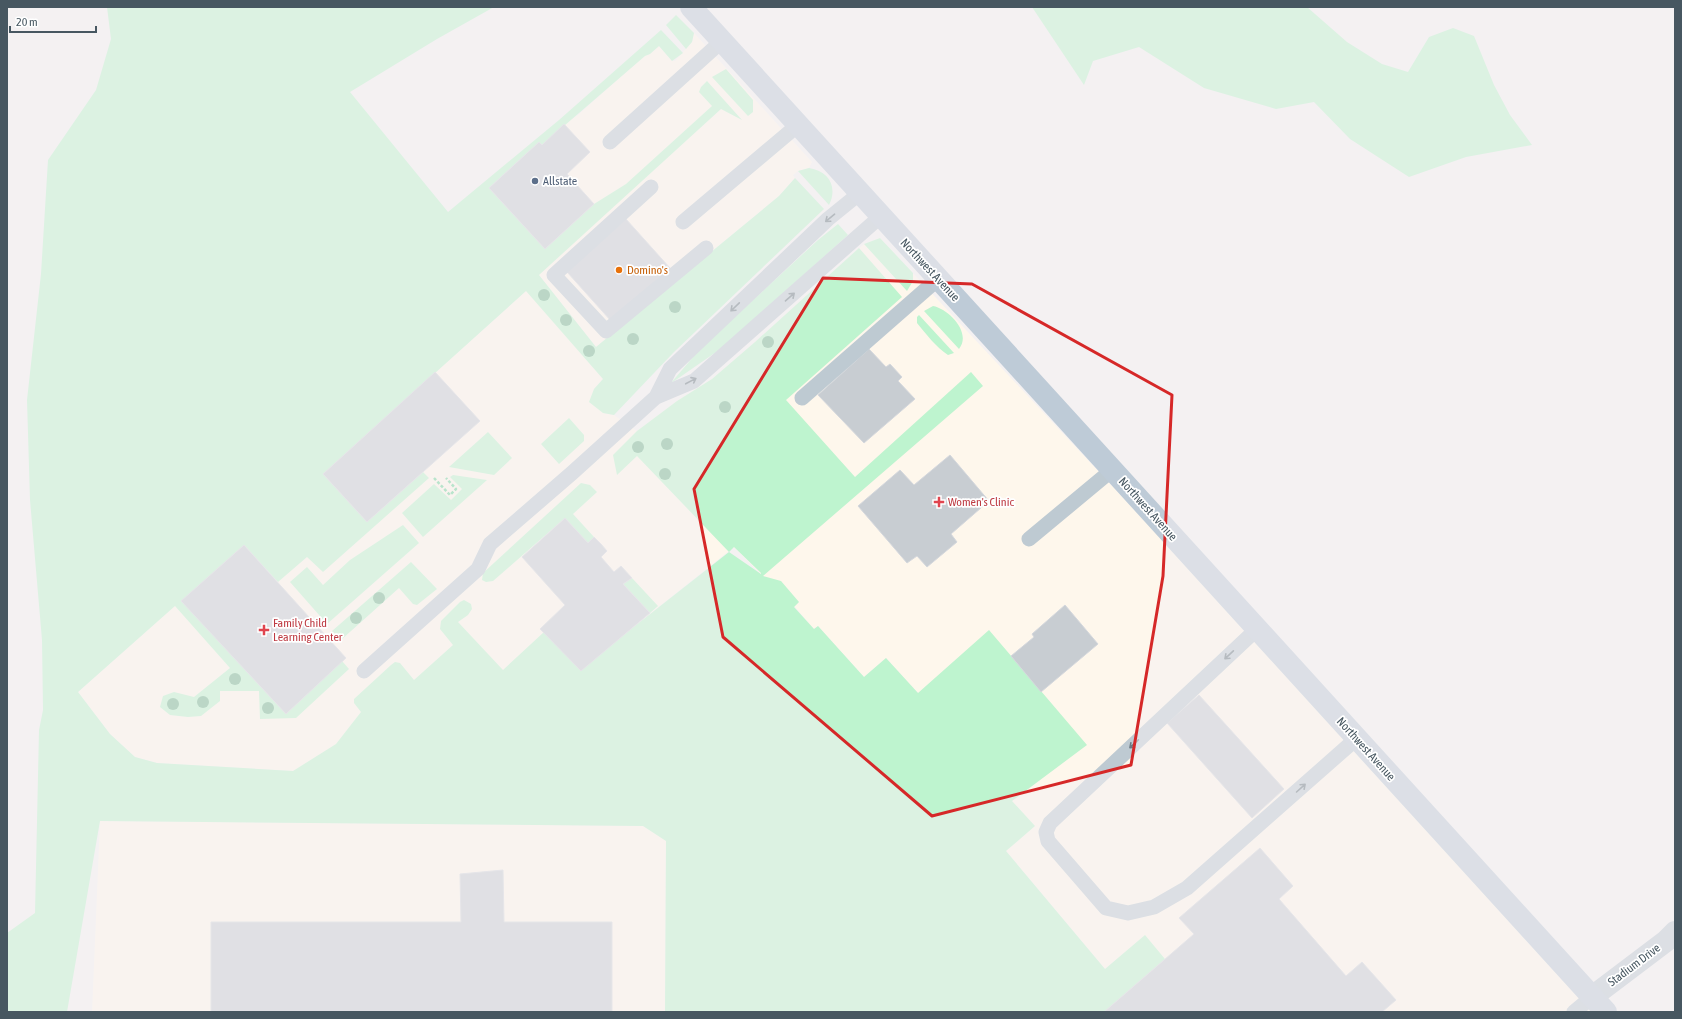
<svg xmlns="http://www.w3.org/2000/svg" width="1682" height="1019" font-family="'Asap Condensed',sans-serif">
	<style>
		.commercial { fill: #fef7ec }
		.green { fill: #bef4cf; fill-rule: evenodd }
		.building { fill: #c8cdd2; stroke: #d5d8dd }
		.lines { fill: none; stroke-linecap: round; stroke-linejoin: round }
		.path { stroke: #72d69d; stroke-width: 2.5; stroke-dasharray: 3 2; stroke-linecap: butt }
		.lane { stroke: #becad2; stroke-width: 15 }
		.street { stroke: #becad2; stroke-width: 22 }
		.secondary { stroke: #becbd7; stroke-width: 22 }
		.tree { fill: #76b691 }
		.oneway { stroke: #6b7a83 }
		.marked { fill: none; stroke: #d62828; stroke-width: 3; stroke-linejoin: round }
		.service-dot { fill: #5c6f8a; stroke: #fff; stroke-width: 1.5 }
		.food-dot { fill: #e8710a; stroke: #fff; stroke-width: 1.5 }
		.health-dot { fill: #e0444e; stroke: #fff; stroke-width: 1.5 }
		.labels { text-anchor: middle; dominant-baseline: central; stroke-width: 3.5; stroke-linejoin: round; paint-order: stroke }
		.service-label { font-size: 12px; fill: #4e5e75; stroke: #fff; text-anchor: start }
		.food-label { font-size: 12px; fill: #c56008; stroke: #fff; text-anchor: start }
		.street-label { font-size: 12px; fill: #475761; stroke: #fff }
		.health-label { font-size: 12px; fill: #be3a42; stroke: #fff; text-anchor: start }
	</style>
	<rect width="100%" height="100%" fill="#f4f1f2"/>
	<path class="commercial" d="M694,33L812,162L809,168L798,171L793,175L795,178L779,196L596,347L539,275L489,188L539,142L542,145L564,124L578,115L645,55L650,54L659,46L672,61H675L692,42Z
		M880,238L1202,582L1591,1012H1104L1164,960L1145,936L1105,969L1006,851L1012,801L1086,745L918,693L886,658L864,677L818,626L814,629L794,606L799,602L763,576L734,547L617,640L293,771L157,763L135,757L110,734L78,692L527,290L603,379L594,389L603,413L614,415L637,431L677,401L712,379L755,342L864,244Z
		M100,821L643,826L666,840L665,1012H92Z"/>
	<path class="green" d="M107,7H494L437,39L350,92L448,212L559,120L661,30L683,53L672,61L659,46L650,54L645,56L542,145L539,142L489,188L545,249L594,204L626,184L712,106L699,92L701,87L707,81L742,120L721,109L539,275L596,347L779,196L795,178L824,209L674,352L614,415L603,413L589,402L594,389L603,379L526,291L323,474L367,522L423,472L429,478L323,572L307,557L278,582L244,545L182,601L286,714L342,661L349,669L296,718L260,719L259,691H220V701L201,716L188,717L170,715L160,707L163,696L174,692L194,697L230,668L175,606L78,692L110,734L135,757L157,763L293,771L336,744L361,712L354,703V699L391,665L395,662L400,663L414,680L453,645L440,629L441,621L460,602L464,600L471,604L472,609L468,615L458,622L503,670L544,632L617,640L729,552L637,456L617,475L613,455L637,431L677,401L712,379L755,342L859,248L902,297L786,400L855,477L971,372L983,386L763,576L781,581L799,602L794,607L814,629L818,626L864,677L886,658L918,693L989,630L1087,745L1012,801L1035,826L1006,851L1105,969L1145,935L1165,959L1104,1012H665L666,841L643,826L100,821L67,1012H7V933L35,913L39,730L43,710L42,640L30,500L27,400L41,274L48,160L96,90L111,39ZM734,547L761,573V574L729,552Z
		M1032,7H1307L1347,42L1382,64L1408,72L1429,37L1453,28L1474,36L1494,85L1510,115L1532,145L1466,157L1409,177L1350,139L1314,102L1276,109L1204,88L1139,47L1093,61L1084,85Z
		M676,15L694,33L692,42L686,49L666,25Z
		M726,69L753,100V112L748,116L712,77Z
		M809,168C829,171 838,187 829,205L798,171Z
		M838,224L848,235L722,348L670,384L700,349L818,240Z
		M880,238L913,273V281L907,291L864,244Z
		M933,306C949,309 972,333 959,349L924,311Z
		M919,315L954,353L948,355C936,347 926,334 917,323V317Z
		M569,418L584,435V441L559,464L541,444Z
		M488,432L512,458L494,475L449,467Z
		M453,475L487,480L423,537L402,513L434,484L451,500L462,489L450,477Z
		M581,483L590,485L597,492L573,514L594,537L588,543L565,518L493,581L486,582L482,580L483,573Z
		M403,525L419,543L327,624L290,582L307,567L323,585L350,560Z
		M411,562L437,589L417,605L413,604L399,588L341,640L332,631Z
		M632,578L658,606L650,613L623,584Z"/>
	<path class="building" d="M564,124L590,152L567,174L594,204L545,249L489,188L539,142L542,145Z
		M626,219L670,268L611,321L567,272Z
		M869,349L886,367L890,364L902,377L898,381L915,399L864,443L818,395Z
		M435,372L480,421L367,522L323,474Z
		M950,455L989,501L951,534L957,542L927,567L917,556L907,563L858,506L900,470L914,485Z
		M565,518L588,543L594,537L601,544L607,551L601,557L614,572L621,566L632,578L623,584L650,613L581,671L540,629L565,605L522,557Z
		M244,545L346,658L286,714L181,601Z
		M1065,605L1098,644L1041,692L1011,656L1034,637L1032,634Z
		M1199,695L1284,789L1252,818L1167,723Z
		M1260,848L1293,886L1279,899L1346,976L1362,962L1396,1000L1382,1012H1104L1194,934L1179,918Z
		M503,870L504,922H612V1012H211V922H461L460,874Z"/>
	<g class="lines">
		<path class="path" d="M434,478L450,495L456,489L446,478"/>
		<path class="lane" d="M610,142L722,41
			M651,187L554,275L606,331L706,248
			M683,222L798,125
			M656,397L670,369L828,219L860,193
			M802,398L939,278
			M1029,539L1112,470
			M1257,629L1050,823L1046,832L1048,841L1106,908L1128,913L1154,907L1187,888L1356,739
			M364,671L478,569L490,544L572,473L656,397L694,381L881,216
			M1574,1012L1592,997"/>
		<path class="street" d="M1592,997L1666,941L1675,932"/>
		<path class="secondary" d="M691,7L1606,1012"/>
	</g>
	<g class="tree">
		<circle cx="544" cy="295" r="6"/>
		<circle cx="675" cy="307" r="6"/>
		<circle cx="566" cy="320" r="6"/>
		<circle cx="633" cy="339" r="6"/>
		<circle cx="768" cy="342" r="6"/>
		<circle cx="589" cy="351" r="6"/>
		<circle cx="725" cy="407" r="6"/>
		<circle cx="667" cy="444" r="6"/>
		<circle cx="638" cy="447" r="6"/>
		<circle cx="665" cy="474" r="6"/>
		<circle cx="379" cy="598" r="6"/>
		<circle cx="356" cy="618" r="6"/>
		<circle cx="235" cy="679" r="6"/>
		<circle cx="203" cy="702" r="6"/>
		<circle cx="173" cy="704" r="6"/>
		<circle cx="268" cy="708" r="6"/>
	</g>
	<defs><path id="oneway-shaft" d="M-6 0H5M1.5-3L5.5 0L1.5 3" fill="none" stroke-width="1.6" stroke-linecap="round" stroke-linejoin="round"/></defs>
	<g class="oneway">
		<use href="#oneway-shaft" transform="translate(830 218) rotate(140)"/>
		<use href="#oneway-shaft" transform="translate(790 297) rotate(-41)"/>
		<use href="#oneway-shaft" transform="translate(735 307) rotate(136)"/>
		<use href="#oneway-shaft" transform="translate(691 381) rotate(-28)"/>
		<use href="#oneway-shaft" transform="translate(1229 655) rotate(137)"/>
		<use href="#oneway-shaft" transform="translate(1134 744) rotate(137)"/>
		<use href="#oneway-shaft" transform="translate(1301 788) rotate(-42)"/>
	</g>
	<path d="M0 0H1682V1019H0ZM823,278L972,284L1172,395L1163,576L1131,765L932,816L723,637L694,489Z" fill="#f4f1f2" fill-opacity=".55" fill-rule="evenodd"/>
	<path class="marked" d="M823,278L972,284L1172,395L1163,576L1131,765L932,816L723,637L694,489Z"/>
	<circle class="service-dot" cx="535" cy="181" r="4"/>
	<circle class="food-dot" cx="619" cy="270" r="4"/>
	<g class="health-dot">
		<path d="M937 496h4v4h4v4h-4v4h-4v-4h-4v-4h4z"/>
		<path d="M262 624h4v4h4v4h-4v4h-4v-4h-4v-4h4z"/>
	</g>
	<g class="labels">
		<g class="service-label">
			<text x="543" y="181">Allstate</text>
		</g>
		<g class="food-label">
			<text x="627" y="270">Domino's</text>
		</g>
		<g class="street-label">
			<text transform="translate(930 270) rotate(47)">Northwest Avenue</text>
			<text transform="translate(1148 509) rotate(48)">Northwest Avenue</text>
			<text transform="translate(1366 749) rotate(48)">Northwest Avenue</text>
			<text transform="translate(1634 965) rotate(-37)">Stadium Drive</text>
		</g>
		<g class="health-label">
			<text x="948" y="502">Women's Clinic</text>
			<text x="273" y="623">Family Child<tspan x="273" dy="14">Learning Center</tspan></text>
		</g>
	</g>
	<rect width="1682" height="1019" fill="none" stroke="#475761" stroke-width="16"/>
	<path d="M10 26v6h86v-6" fill="none" stroke="#475761" stroke-width="2"/>
	<text x="16" y="26" font-size="12" fill="#475761" stroke="#ffffff" stroke-width="3" paint-order="stroke">20 m</text>
</svg>
